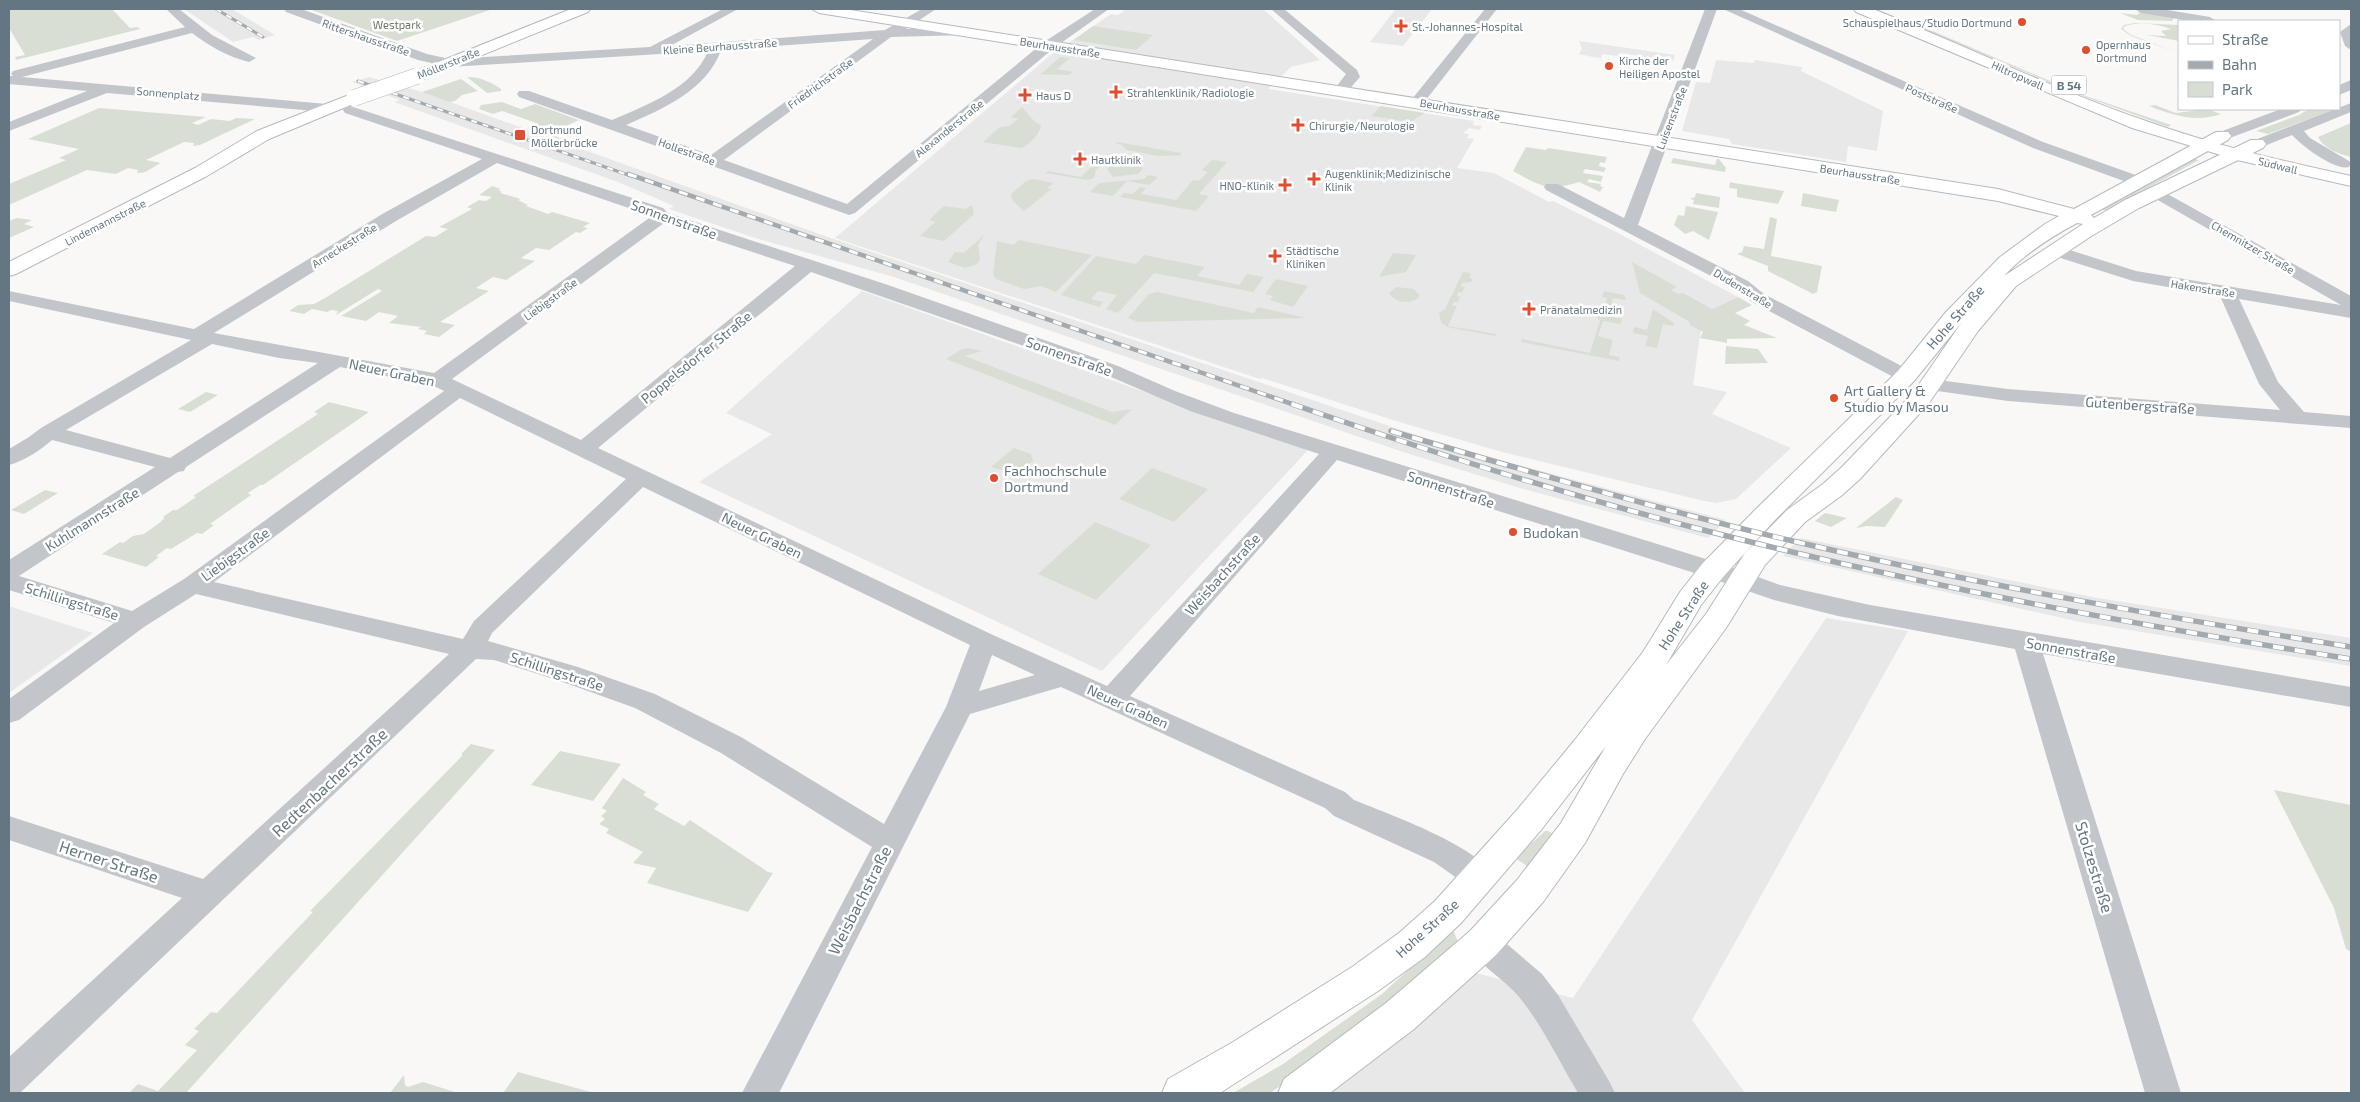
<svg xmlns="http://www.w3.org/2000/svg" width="2360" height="1102" font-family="'Exo 2',sans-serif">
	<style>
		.built { fill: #e7e8e7 }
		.green { fill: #d9ded5 }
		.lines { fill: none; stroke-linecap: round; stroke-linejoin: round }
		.secondary-casing { stroke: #b4babe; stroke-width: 2 }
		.primary-casing { stroke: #b5babe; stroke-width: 2 }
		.street { fill: #c2c6ca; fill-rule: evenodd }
		.secondary { fill: #fff; fill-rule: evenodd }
		.primary { fill: #fff; fill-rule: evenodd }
		.rail-far2-casing { stroke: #a3aaaf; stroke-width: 3 }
		.rail-far1-casing { stroke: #a3aaaf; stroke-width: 4.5 }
		.rail-casing { stroke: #a3aaaf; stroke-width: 5.5 }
		.rail-far2 { stroke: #fff; stroke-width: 2; stroke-dasharray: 6; stroke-linecap: butt }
		.rail-far1 { stroke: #fff; stroke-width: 3; stroke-dasharray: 9; stroke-linecap: butt }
		.rail { stroke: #fff; stroke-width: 4; stroke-dasharray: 11; stroke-linecap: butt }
		.secondary-bridge-casing { stroke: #b4babe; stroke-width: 17; stroke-linecap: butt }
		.secondary-bridge { stroke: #fff; stroke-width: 16 }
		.poi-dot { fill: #e04c2f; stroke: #fff; stroke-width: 2 }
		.labels { text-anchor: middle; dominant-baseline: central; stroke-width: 5; stroke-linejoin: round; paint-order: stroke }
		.far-poi-label { font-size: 11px; fill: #647681; stroke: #fff; text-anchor: start }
		.far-park-label { font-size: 11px; fill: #687963; stroke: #fff }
		.far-street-label { font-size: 11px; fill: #647681; stroke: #fff }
		.shield { fill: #fff; stroke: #929fa7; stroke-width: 1 }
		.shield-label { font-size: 12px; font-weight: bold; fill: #647681 }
		.street-label { font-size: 14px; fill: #647681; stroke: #fff }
		.poi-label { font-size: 14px; fill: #647681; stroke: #fff; text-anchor: start }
		.near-street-label { font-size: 16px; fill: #647681; stroke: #fff }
	</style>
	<rect width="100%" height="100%" fill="#f9f8f6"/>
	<path class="built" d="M184,9H232L275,35L259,40L253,37L233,42Z
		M1127,9H1263L1320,60L1291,67L1268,89L1474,121L1473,125L1482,126L1480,130L1469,128L1463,133L1469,134L1467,138L1474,139L1457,168L1494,173L1549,202L1553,201L1614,231L1738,297L1712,309L1702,322L1693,385L1727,392L1712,414L1791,448L1736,499L1716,503L1700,500L1502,452L1396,421L1262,378L1260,379L835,238L1052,54L1111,14L1118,15Z
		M1392,9H1432L1403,46L1370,42L1395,10Z
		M1579,41L1607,45L1675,55L1673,61L1620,53L1618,56L1602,54L1601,58L1593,57L1579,54L1582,49Z
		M1716,60L1754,63L1755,60L1802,67L1801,71L1883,111L1877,151L1848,146L1846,162L1732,144L1729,139L1682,131L1696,82L1710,83Z
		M369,77L422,92L825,236L1413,434L1492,458L1726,520L1708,538L1523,489L1403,452L894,277L755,238L669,209L674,206L618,182L394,102L400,100L352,82Z
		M862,291L1308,450L1102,671L699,482L772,434L726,413Z
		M1800,538L2098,598L2351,638V666L2080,622L1783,556Z
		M9,606L24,611L93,633L9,693Z
		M1826,618L1908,631L1692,1020L1745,1093H1321L1476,973L1573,998Z"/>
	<path class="green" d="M9,9H112L130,28L138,27L140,29L16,60L15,57L25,55L9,28Z
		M309,9H493L397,41Z
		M1874,9L1935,32L2083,95L2171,125L2168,127L2083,96Z
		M2139,12L2174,18L2172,21L2138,20L2120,13L2138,15Z
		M2135,23L2179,25V41L2147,35L2166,36L2161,31L2171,29C2157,24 2140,21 2125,26L2123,29L2131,35L2179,53L2131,36L2121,29L2124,25Z
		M1093,26L1153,35L1136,50L1074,40Z
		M1060,57L1070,58L1057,69L1073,72L1069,75L1036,74H1041Z
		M467,77C478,76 493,83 501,89V91L487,93Z
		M461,79L478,91L462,95L455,101L449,102L422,92Z
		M502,102L521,109L535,104L579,120L555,131L557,137L575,143L573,144L532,130L538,127L536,126L539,124L502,111L493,114L479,109L481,105Z
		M2155,105L2176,113L2207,109L2221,114C2196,123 2172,115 2149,106Z
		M1381,106L1425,113L1410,122L1371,116Z
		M1022,107L1035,122L1041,125C1039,136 1031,142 1022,148L983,142L1000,127L1009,126L1018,119L1011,117Z
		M99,108L206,117L192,123L198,125L211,119L230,121L236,118L255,119L200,145L193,146L194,143L184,142L146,160L161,163C153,166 147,174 137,173L138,170L128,168L116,174L87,170L9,205V184L66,160L59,158L79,149L28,139Z
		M2309,109H2336L2268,134L2256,131L2299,115Z
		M2351,123V157C2339,154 2324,149 2318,137Z
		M1117,142L1181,153V155L1158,156L1127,150L1122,145L1115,143Z
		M1526,147L1546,150L1548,148L1607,157L1605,163L1600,162L1599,166L1606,168L1604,172L1585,169L1583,173L1603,176L1601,182L1589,179L1587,182L1601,184L1600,186L1603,187L1600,192L1579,182C1547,192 1541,186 1513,171Z
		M1673,158L1715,165L1717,159H1719L1726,168L1725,172L1671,163Z
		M2193,158L2199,160L2106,211L2100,209Z
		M1099,159L1107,160L1096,170L1094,178L1088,180L1045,173L1048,171L1081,177Z
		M1212,160L1227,162L1199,194L1209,196L1196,211L1120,197L1124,193L1133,194L1140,187L1146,188L1141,194L1176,200L1193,180L1199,181L1208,172L1202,170Z
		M1123,163L1141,166L1143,169L1138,174L1113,177L1107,169L1113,164Z
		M1148,175L1158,177L1149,185L1127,181L1113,196L1090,192L1099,183L1144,179Z
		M1033,179L1054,183L1047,188L1051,189C1043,196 1034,203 1024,211L1012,200L1011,194L1026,181Z
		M1730,182L1734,183L1784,191L1778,204L1737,197V189L1729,188Z
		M492,186L501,189L498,190L502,192L500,193L521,199L518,200L528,205L526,206L548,214L552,212L590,223L583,227L588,228L580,233L576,232L549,250L536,248L521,258L535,261L506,280L493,277L476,288L489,291L440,322L455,325L439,337L424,334L427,331L418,329L421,327L389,323L398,316L379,312L366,321L341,316L382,291L378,289L336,315L338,311L331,310L327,312L312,309L304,314L289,311L298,305L314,304L325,298L426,236L435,237L448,229L439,227L472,209L467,207L479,200L486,201L492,197L479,195Z
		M1696,193L1720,197L1719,208L1693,204L1694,200L1690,199L1695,197Z
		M1803,193L1839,200L1836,212L1801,206Z
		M972,205L974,214L944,241L920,236L935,222L929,220L944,206L966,209Z
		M1686,206L1718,212L1709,240L1693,231L1685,234L1674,225L1678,215L1684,216Z
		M1770,217L1777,219L1771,256L1822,266L1817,292L1813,294L1768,271V266L1737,254L1742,252L1744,246L1764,249Z
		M17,218L32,220L24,224L34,227L9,238V221Z
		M985,234L978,245L980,260L977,264L965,268L948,262L955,252L964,253Z
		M1019,240L1092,255L1056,292L1041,286L1024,289L996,279L993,275L997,241L1013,245Z
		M1393,253L1416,255L1406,272L1379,277Z
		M1144,255L1205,267L1197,276L1239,285L1247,274L1264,277L1253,292L1154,273L1118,313L1106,309L1117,295L1098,291L1091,299L1103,302L1099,307L1061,295L1096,256L1136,264Z
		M1632,262L1677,287L1671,290L1678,294L1683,293L1712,309L1738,297L1752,305L1735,313L1750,321L1744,325L1777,338L1727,339V343L1700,338L1703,332L1691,326L1688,321L1640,293Z
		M1463,272L1471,273L1469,278L1473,279L1471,282L1462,283L1461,286L1465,287L1462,293L1458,292L1457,296L1460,297L1458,302H1454L1452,305L1457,306L1448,326L1496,334L1495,336L1447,327L1441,322L1439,313L1445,309Z
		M1276,279L1303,285L1308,286L1293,307L1270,300L1273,296L1265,294Z
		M1396,287L1414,289L1420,296C1412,305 1396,304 1389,293Z
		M1604,291L1624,295L1626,300L1613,298L1608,316L1622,319L1621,324L1603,321L1598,336L1613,340L1609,355L1620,357L1619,361L1521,342L1522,339L1590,353L1600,320L1597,319L1599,312L1603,313L1607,298L1602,297Z
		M1157,292L1254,313L1258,307L1306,318L1138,322L1128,318L1149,294Z
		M1653,309L1674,323V326L1663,324L1657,348L1645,346L1648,336L1633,333L1634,327L1647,330Z
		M1726,346L1758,349L1768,363L1725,364Z
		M968,348L982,351L965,356L1112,412L1132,409L1115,425L946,359L962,349Z
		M206,392L218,395L190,412L178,409Z
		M329,402L369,412L263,485H260L248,493L251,495L210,524L214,525L202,534L197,533L171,549L167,548L156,556L159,557L146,567L102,554L120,542L123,543L133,536L144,534L162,521H161L165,518L163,517L173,510H177L196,497L193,496L318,414L314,412Z
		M1014,448L1031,454L1033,461C1019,473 1008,473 991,467Z
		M1152,468L1208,489L1174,522L1119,499Z
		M45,490L58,493L24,514L11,510Z
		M1896,497L1903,500L1885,527L1867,526L1856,528Z
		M1825,513L1847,518L1831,527L1815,521Z
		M1095,522L1151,545L1096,600L1038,574Z
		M471,744L495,750L186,1093H129L138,1084L158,1091L197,1050L185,1045L199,1031L194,1029L211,1012L217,1013L313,912L310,911L462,756V753Z
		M560,751L621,764L593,801L531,785Z
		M623,778L646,792L643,795L659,804L654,809L684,826L690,820L768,872L773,873L748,912L647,883L656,868L633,863L643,852L606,833L609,829L599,824L605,819L601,816L607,811L602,808Z
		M2274,790L2351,805V952L2346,949L2334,908Z
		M1545,831H1548L1553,834L1530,868L1515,858Z
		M1453,929L1459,945L1316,1061L1270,1093H1233L1283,1064L1382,994Z
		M518,1072L587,1091L596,1093H503Z
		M404,1075L405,1085L408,1087L423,1082L458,1093H390Z"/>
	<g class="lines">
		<g class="secondary-casing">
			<path id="secondary" d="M571,9H590L588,12L423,79H411L409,76L411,73Z
				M812,9H844L1998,189L2074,209L2216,132H2228L2231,136L2228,140L2091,215L2094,218L2125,200L2251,140H2263L2266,144L2263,148L2139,208L2093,235L2016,286L1978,331L1929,403L1860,479L1841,496L1805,522L1765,565L1726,628L1645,739L1623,774L1585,843L1543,902L1496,955L1414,1029L1330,1093H1278L1284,1079L1386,1003L1470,931L1517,880L1561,823L1606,746L1541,830L1461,923L1425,957L1378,991L1220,1093H1162L1168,1079L1233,1042L1352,967L1399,933L1435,901L1517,810L1574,741L1643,652L1680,592L1703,563L1756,509L1898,371L1946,312L2000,257L2045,224L2059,216L1998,201L819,13ZM2077,223L2083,224L2004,276C2024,254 2051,237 2077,223ZM1983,299L1962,322L1913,393L1842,467L1823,484L1787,510L1745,553L1706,614L1666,665L1701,605L1723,577L1774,521L1914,381L1962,322Z
				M354,93L360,95L362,98L360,101L269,139L207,176L16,274L9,276V262L195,168L257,131Z"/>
		</g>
		<g class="primary-casing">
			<path id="primary" d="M1854,9H1873C1964,45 2053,89 2146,121C2213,145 2282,161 2351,176V186L2237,160L2132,128L1856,12Z"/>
		</g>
		<path class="street" d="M166,9H179L212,35L256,58L249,62C228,57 209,46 192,33L22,77L327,104L334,108L327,112L107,93L9,131V122L87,91L9,84V76H13L11,74L13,71L185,27Z
			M284,9H301L427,54L450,59L650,47L723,9H738L670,46L885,30L922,9H936L906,29L963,28L967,29L969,32L967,35L891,37L724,160L847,204L1044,42L1095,9H1109L1054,48L855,213L849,215L519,97L517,94L519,91H529L612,120C647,105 693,88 708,51L450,67L418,60L286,12ZM873,39L711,155L626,125C663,109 707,90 721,50Z
			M1271,9H1284L1357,70L1360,77L1345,94L1340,95L1333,91L1346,74Z
			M1485,9H1497L1422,105H1412L1410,102L1412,99Z
			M1705,9H1717L1638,225L1748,281L1764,294L1913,372L1916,376L1913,380L1906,382L1899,380L1752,302L1736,289L1546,190L1544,187L1546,184H1558L1624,218Z
			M1723,9H1739L2043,142L2144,178L2146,181L2144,184H2132L2033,148Z
			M2135,9H2161L2210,17L2216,21H2190L2141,13Z
			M2351,24V50L2345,46L2340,32Z
			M2351,80V90L2339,95V85Z
			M2351,103V112L2304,131L2310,138L2349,161L2351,163L2349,167C2335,171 2302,146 2292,135L2257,149L2249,144L2252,141Z
			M350,106L663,208L668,213L888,285L1118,366L1175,391L1234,413L1722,564L1780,585L1870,605L2351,687V707L2043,654L2181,1093H2145L2015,649L1838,616L1774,600L1704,576L1337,460L1130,696L1345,792L1354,800C1388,814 1479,846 1494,877L1490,886L1479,890L1468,886L1434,862L1334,816L1325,808L1061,687L970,714L779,1093H742L872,847L721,753L635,708L560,681L494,660L476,659L21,1092L9,1093V1057L182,898L9,840V816L203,879L449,654L196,594L144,627L19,720L9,723V699L114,623L9,590V560L155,467L52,440C41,450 24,461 9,465V449L29,437L41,428L191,340L9,301V291L194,329L384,213L482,159L345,113L343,110L345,107ZM497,163L652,216L434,373L214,333L396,221ZM664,223L795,266L581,440L452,379ZM811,272L1104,374L1190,411L1319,454L1107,686L993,635L598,448ZM212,344L279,358L318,363L170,458L66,430ZM340,367L432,385L444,391L184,579L132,611L19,576L178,472L184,471L186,467ZM460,398L626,479L474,621L463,639L214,582ZM643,487L970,645L946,707L884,824L741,737L655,694L578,667L488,641L492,633ZM992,655L1035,675L979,691Z
			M2281,109H2301L2299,112L2227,139H2217L2215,136L2217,133Z
			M2155,187L2351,296V318L2239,299L2278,382L2304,412L2351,416V428L2008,401L1923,389L1920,385L1923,381L1930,379L2008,389L2280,410L2259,384L2220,296L2133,281L2051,255L2048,251L2051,247L2057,246L2136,271L2341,305L2149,195L2147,192L2149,189Z
			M1483,929L1494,933L1542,974L1558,995L1609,1081L1615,1093H1578C1559,1061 1543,1027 1520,998C1504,978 1478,966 1467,943L1472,933Z"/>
		<use href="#secondary" class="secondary"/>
		<use href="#primary" class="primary"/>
		<g class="rail-far2-casing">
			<path id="rail-far2" d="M216,9L263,37
				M358,81L631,176"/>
		</g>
		<g class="rail-far1-casing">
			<path id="rail-far1" d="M628,174L1295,405"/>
		</g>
		<g class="rail-casing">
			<path id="rail" d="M1292,404C1430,452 1569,496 1711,532C1922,586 2136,625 2351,659
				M1391,431C1525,471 1660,510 1797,542C1980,585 2165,617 2351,647"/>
		</g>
		<use href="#rail-far2" class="rail-far2"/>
		<use href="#rail-far1" class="rail-far1"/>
		<use href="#rail" class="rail"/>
		<g class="secondary-bridge-casing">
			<path id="secondary-bridge" d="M354,98L417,76"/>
		</g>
		<use href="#secondary-bridge" class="secondary-bridge"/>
	</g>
	<g class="poi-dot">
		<circle cx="2022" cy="22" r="5"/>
		<path d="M1398.5 18.5h5v5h5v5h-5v5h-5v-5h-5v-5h5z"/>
		<circle cx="2086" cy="50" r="5"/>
		<circle cx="1609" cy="66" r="5"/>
		<path d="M1113.5 84.5h5v5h5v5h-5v5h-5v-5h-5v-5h5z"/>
		<path d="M1022.5 87.5h5v5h5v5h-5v5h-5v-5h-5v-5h5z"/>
		<path d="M1295.5 117.5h5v5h5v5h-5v5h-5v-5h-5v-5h5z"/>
		<rect x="514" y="129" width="12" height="12" rx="2.5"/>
		<path d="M1077.5 151.5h5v5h5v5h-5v5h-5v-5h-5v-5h5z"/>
		<path d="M1311.5 171.5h5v5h5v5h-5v5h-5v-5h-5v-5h5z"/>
		<path d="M1282.5 177.5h5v5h5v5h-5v5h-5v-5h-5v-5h5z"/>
		<path d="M1272.5 248.5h5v5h5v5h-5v5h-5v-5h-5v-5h5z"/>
		<path d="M1526.5 301.5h5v5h5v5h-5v5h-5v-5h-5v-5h5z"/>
		<circle cx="1834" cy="398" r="5"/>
		<circle cx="994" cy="478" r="5"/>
		<circle cx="1513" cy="532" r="5"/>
	</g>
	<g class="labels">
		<g class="far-poi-label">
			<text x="2012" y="22" text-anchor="end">Schauspielhaus/Studio Dortmund</text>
			<text x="1412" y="26">St.-Johannes-Hospital</text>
			<text x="2096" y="44">Opernhaus<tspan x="2096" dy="13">Dortmund</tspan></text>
			<text x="1619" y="60">Kirche der<tspan x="1619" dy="13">Heiligen Apostel</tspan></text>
			<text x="1127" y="92">Strahlenklinik/Radiologie</text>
			<text x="1036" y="95">Haus D</text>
			<text x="1309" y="125">Chirurgie/Neurologie</text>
			<text x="531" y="129">Dortmund<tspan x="531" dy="13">Möllerbrücke</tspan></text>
			<text x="1091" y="159">Hautklinik</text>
			<text x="1325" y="173">Augenklinik;Medizinische<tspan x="1325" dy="13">Klinik</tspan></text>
			<text x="1274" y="185" text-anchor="end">HNO-Klinik</text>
			<text x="1286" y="250">Städtische<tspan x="1286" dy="13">Kliniken</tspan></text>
			<text x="1540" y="309">Pränatalmedizin</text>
		</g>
		<g class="far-park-label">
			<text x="397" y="24">Westpark</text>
		</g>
		<g class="far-street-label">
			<text transform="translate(366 37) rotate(19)">Rittershausstraße</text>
			<text transform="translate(720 46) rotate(-4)">Kleine Beurhausstraße</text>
			<text transform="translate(1060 47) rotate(9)">Beurhausstraße</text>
			<text transform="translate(448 63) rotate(-22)">Möllerstraße</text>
			<text transform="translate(2018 75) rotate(24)">Hiltropwall</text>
			<text transform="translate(820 83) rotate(-36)">Friedrichstraße</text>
			<text transform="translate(168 93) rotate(5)">Sonnenplatz</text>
			<text transform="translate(1932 98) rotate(24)">Poststraße</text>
			<text transform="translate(1460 109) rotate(10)">Beurhausstraße</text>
			<text transform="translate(1671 118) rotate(-69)">Luisenstraße</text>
			<text transform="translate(949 128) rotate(-39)">Alexanderstraße</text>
			<text transform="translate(687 151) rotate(20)">Hollestraße</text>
			<text transform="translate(2278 165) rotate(14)">Südwall</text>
			<text transform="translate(1860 174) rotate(9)">Beurhausstraße</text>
			<text transform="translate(105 222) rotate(-27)">Lindemannstraße</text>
			<text transform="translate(344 245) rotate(-32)">Arneckestraße</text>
			<text transform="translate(2253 247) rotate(30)">Chemnitzer Straße</text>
			<text transform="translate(1743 288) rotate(31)">Dudenstraße</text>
			<text transform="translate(2203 288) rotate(9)">Hakenstraße</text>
			<text transform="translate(550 299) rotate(-36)">Liebigstraße</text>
		</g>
		<rect class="shield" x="2051.5" y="75.5" width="35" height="19" rx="4"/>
		<g class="shield-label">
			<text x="2069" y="85">B 54</text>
		</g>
		<g class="street-label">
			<text transform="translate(674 219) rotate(20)">Sonnenstraße</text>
			<text transform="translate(1955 317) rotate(-49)">Hohe Straße</text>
			<text transform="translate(1069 356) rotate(20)">Sonnenstraße</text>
			<text transform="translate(696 357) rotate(-39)">Poppelsdorfer Straße</text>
			<text transform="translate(392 372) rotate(12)">Neuer Graben</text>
			<text transform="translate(2140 405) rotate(4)">Gutenbergstraße</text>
			<text transform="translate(1451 489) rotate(18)">Sonnenstraße</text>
			<text transform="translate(92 519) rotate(-32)">Kuhlmannstraße</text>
			<text transform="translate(762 535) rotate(26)">Neuer Graben</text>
			<text transform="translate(235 554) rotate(-36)">Liebigstraße</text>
			<text transform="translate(1222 574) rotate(-48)">Weisbachstraße</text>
			<text transform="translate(72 601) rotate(17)">Schillingstraße</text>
			<text transform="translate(1683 615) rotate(-57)">Hohe Straße</text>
			<text transform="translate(2071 650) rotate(10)">Sonnenstraße</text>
			<text transform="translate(557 671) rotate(18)">Schillingstraße</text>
			<text transform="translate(1128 706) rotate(24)">Neuer Graben</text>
			<text transform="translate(1427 928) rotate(-42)">Hohe Straße</text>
		</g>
		<g class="poi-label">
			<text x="1844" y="390">Art Gallery &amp;<tspan x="1844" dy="16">Studio by Masou</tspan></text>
			<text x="1004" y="470">Fachhochschule<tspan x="1004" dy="16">Dortmund</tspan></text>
			<text x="1523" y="532">Budokan</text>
		</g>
		<g class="near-street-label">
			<text transform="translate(329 782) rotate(-43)">Redtenbacherstraße</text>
			<text transform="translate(109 861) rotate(18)">Herner Straße</text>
			<text transform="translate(2095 867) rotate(73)">Stolzestraße</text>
			<text transform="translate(859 900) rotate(-63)">Weisbachstraße</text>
		</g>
	</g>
	<rect width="2360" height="1102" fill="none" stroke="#647681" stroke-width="20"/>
	<rect x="2178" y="20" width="162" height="90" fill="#ffffff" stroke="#c1c8cd"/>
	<rect x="2188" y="36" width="25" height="8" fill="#ffffff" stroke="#c1c8cd"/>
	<text x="2222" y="45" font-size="15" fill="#647681">Straße</text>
	<rect x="2188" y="61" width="25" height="8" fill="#a3aaaf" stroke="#c1c8cd"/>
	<text x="2222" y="70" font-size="15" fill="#647681">Bahn</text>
	<rect x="2188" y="82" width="25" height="15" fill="#d9ded5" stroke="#c1c8cd"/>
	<text x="2222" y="95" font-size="15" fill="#647681">Park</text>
</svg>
